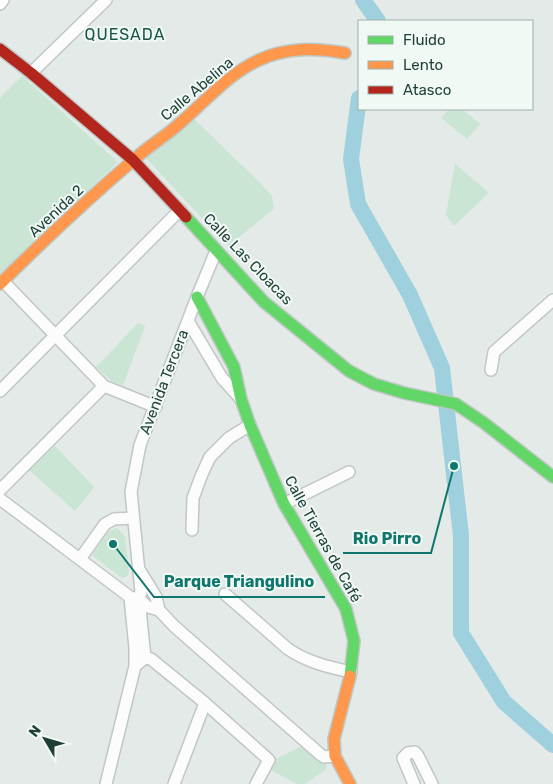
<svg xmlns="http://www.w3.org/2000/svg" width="553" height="784" font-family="Rubik,sans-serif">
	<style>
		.green { fill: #cae5d4 }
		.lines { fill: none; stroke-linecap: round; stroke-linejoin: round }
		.river { stroke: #9ed0dd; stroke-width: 16 }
		.street-casing { stroke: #c0c7c4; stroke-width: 14 }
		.fast-casing { stroke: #bec8c4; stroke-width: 14 }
		.slow-casing { stroke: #bec8c4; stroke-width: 14 }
		.jam-casing { stroke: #bec8c4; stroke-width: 14 }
		.street { stroke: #fbfcfb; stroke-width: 11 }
		.fast { stroke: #63d668; stroke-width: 11 }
		.slow { stroke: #ff974d; stroke-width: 11 }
		.jam { stroke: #b3261e; stroke-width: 11 }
		.labels { text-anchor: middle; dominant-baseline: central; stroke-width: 4; stroke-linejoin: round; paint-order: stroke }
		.street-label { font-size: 15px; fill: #1e3f38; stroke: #f1f9f5 }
		.neighbourhood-label { font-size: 16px; letter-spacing: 1px; fill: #185349; stroke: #f1f9f5 }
		.leader { fill: none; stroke: #0f766e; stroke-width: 2 }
		.callout-dot { fill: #0f766e; stroke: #f1f9f5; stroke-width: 2 }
		.callout-label { font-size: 16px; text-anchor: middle; font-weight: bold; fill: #0f766e; stroke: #f1f9f5; stroke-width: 4; stroke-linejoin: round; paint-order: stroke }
	</style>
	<rect width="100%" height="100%" fill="#e3eae7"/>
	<path class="green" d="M22,76L118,162L0,274V98Z
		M449,109H462L480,124L467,139L441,118Z
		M193,118L260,183L272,196L274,209L228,246L145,157Z
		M455,164L489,193L454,226L446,215Z
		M138,323L145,326L123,385L113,382L96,367Z
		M55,446L94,487L75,511L29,470Z
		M117,528L125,536L129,573L126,577L122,578L93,556V553L109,531Z
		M304,745L327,765L325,770L305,784H297L271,770L274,766L276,759Z"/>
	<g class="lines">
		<path class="river" d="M363,0L378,21
			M359,98L351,159L358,204L410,295L442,368L461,536V633L504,702L553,745"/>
		<g class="street-casing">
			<path id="street" d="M0,4L3,0
				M31,73L106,0
				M3,281L104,386L156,407
				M188,321L222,378L240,398
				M491,370L494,352L553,300
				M0,391L180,210
				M0,490L104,386
				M0,499L130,597L139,599
				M284,504L349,472
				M192,530L193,498L202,474L210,457L229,438L250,425
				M80,559L105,524L114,519L132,518
				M140,571L156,597L159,610
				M225,594L288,649C307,662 328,667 351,672
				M130,597L135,648V666
				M139,599L148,607L159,610L174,626L321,755L324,757L335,756
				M145,658L139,599L141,592L131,492L140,445L197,297L216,251
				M106,784L135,666L145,658L151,659L205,703L269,760L256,784
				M174,784L205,703
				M414,784L403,758L408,753L415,752L418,756L432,784"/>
		</g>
		<g class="fast-casing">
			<path id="fast" d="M186,217L264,302L349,371L374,384L404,393L456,404L484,423L553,477
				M197,297L234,367L241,399L250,425L284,504L346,609L354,641L350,676"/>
		</g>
		<g class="slow-casing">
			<path id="slow" d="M0,284C44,240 90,197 137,157C150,145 166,136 179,124C205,102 228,74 259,60C287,47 315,48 345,53
				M350,676L334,739L335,756L350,784"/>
		</g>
		<g class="jam-casing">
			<path id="jam" d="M0,49L31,73L133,160L186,217"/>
		</g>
		<use href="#street" class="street"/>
		<use href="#fast" class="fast"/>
		<use href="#slow" class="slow"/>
		<use href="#jam" class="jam"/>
	</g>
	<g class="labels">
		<g class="street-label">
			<text transform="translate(197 89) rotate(-40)">Calle Abelina</text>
			<text transform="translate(56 211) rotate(-43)">Avenida 2</text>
			<text transform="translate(248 259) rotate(46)">Calle Las Cloacas</text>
			<text transform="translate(164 382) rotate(-69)">Avenida Tercera</text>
			<text transform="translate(323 539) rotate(61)">Calle Tierras de Café</text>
		</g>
		<g class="neighbourhood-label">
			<text x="125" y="34">QUESADA</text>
		</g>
	</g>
	<path class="leader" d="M454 466L431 553H343M113 544L154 597H325"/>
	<g class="callout-dot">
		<circle cx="454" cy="466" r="5"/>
		<circle cx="113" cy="544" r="5"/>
	</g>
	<g class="callout-label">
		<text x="387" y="544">Rio Pirro</text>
		<text x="239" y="587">Parque Triangulino</text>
	</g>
	<rect x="358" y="20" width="175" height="90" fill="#f1f9f5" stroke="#9dafa9"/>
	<rect x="368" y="36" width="25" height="8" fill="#63d668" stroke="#9dafa9"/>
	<text x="403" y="45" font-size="15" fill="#1e3f38">Fluido</text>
	<rect x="368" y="61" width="25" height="8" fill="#ff974d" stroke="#9dafa9"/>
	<text x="403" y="70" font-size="15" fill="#1e3f38">Lento</text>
	<rect x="368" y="86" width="25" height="8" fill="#b3261e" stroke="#9dafa9"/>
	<text x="403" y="95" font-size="15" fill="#1e3f38">Atasco</text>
	<g transform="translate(45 739) rotate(308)" stroke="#f1f9f5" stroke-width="4" paint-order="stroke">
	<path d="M0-4L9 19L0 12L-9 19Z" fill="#1e3f38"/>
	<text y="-8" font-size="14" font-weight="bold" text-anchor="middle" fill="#1e3f38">N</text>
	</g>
</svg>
